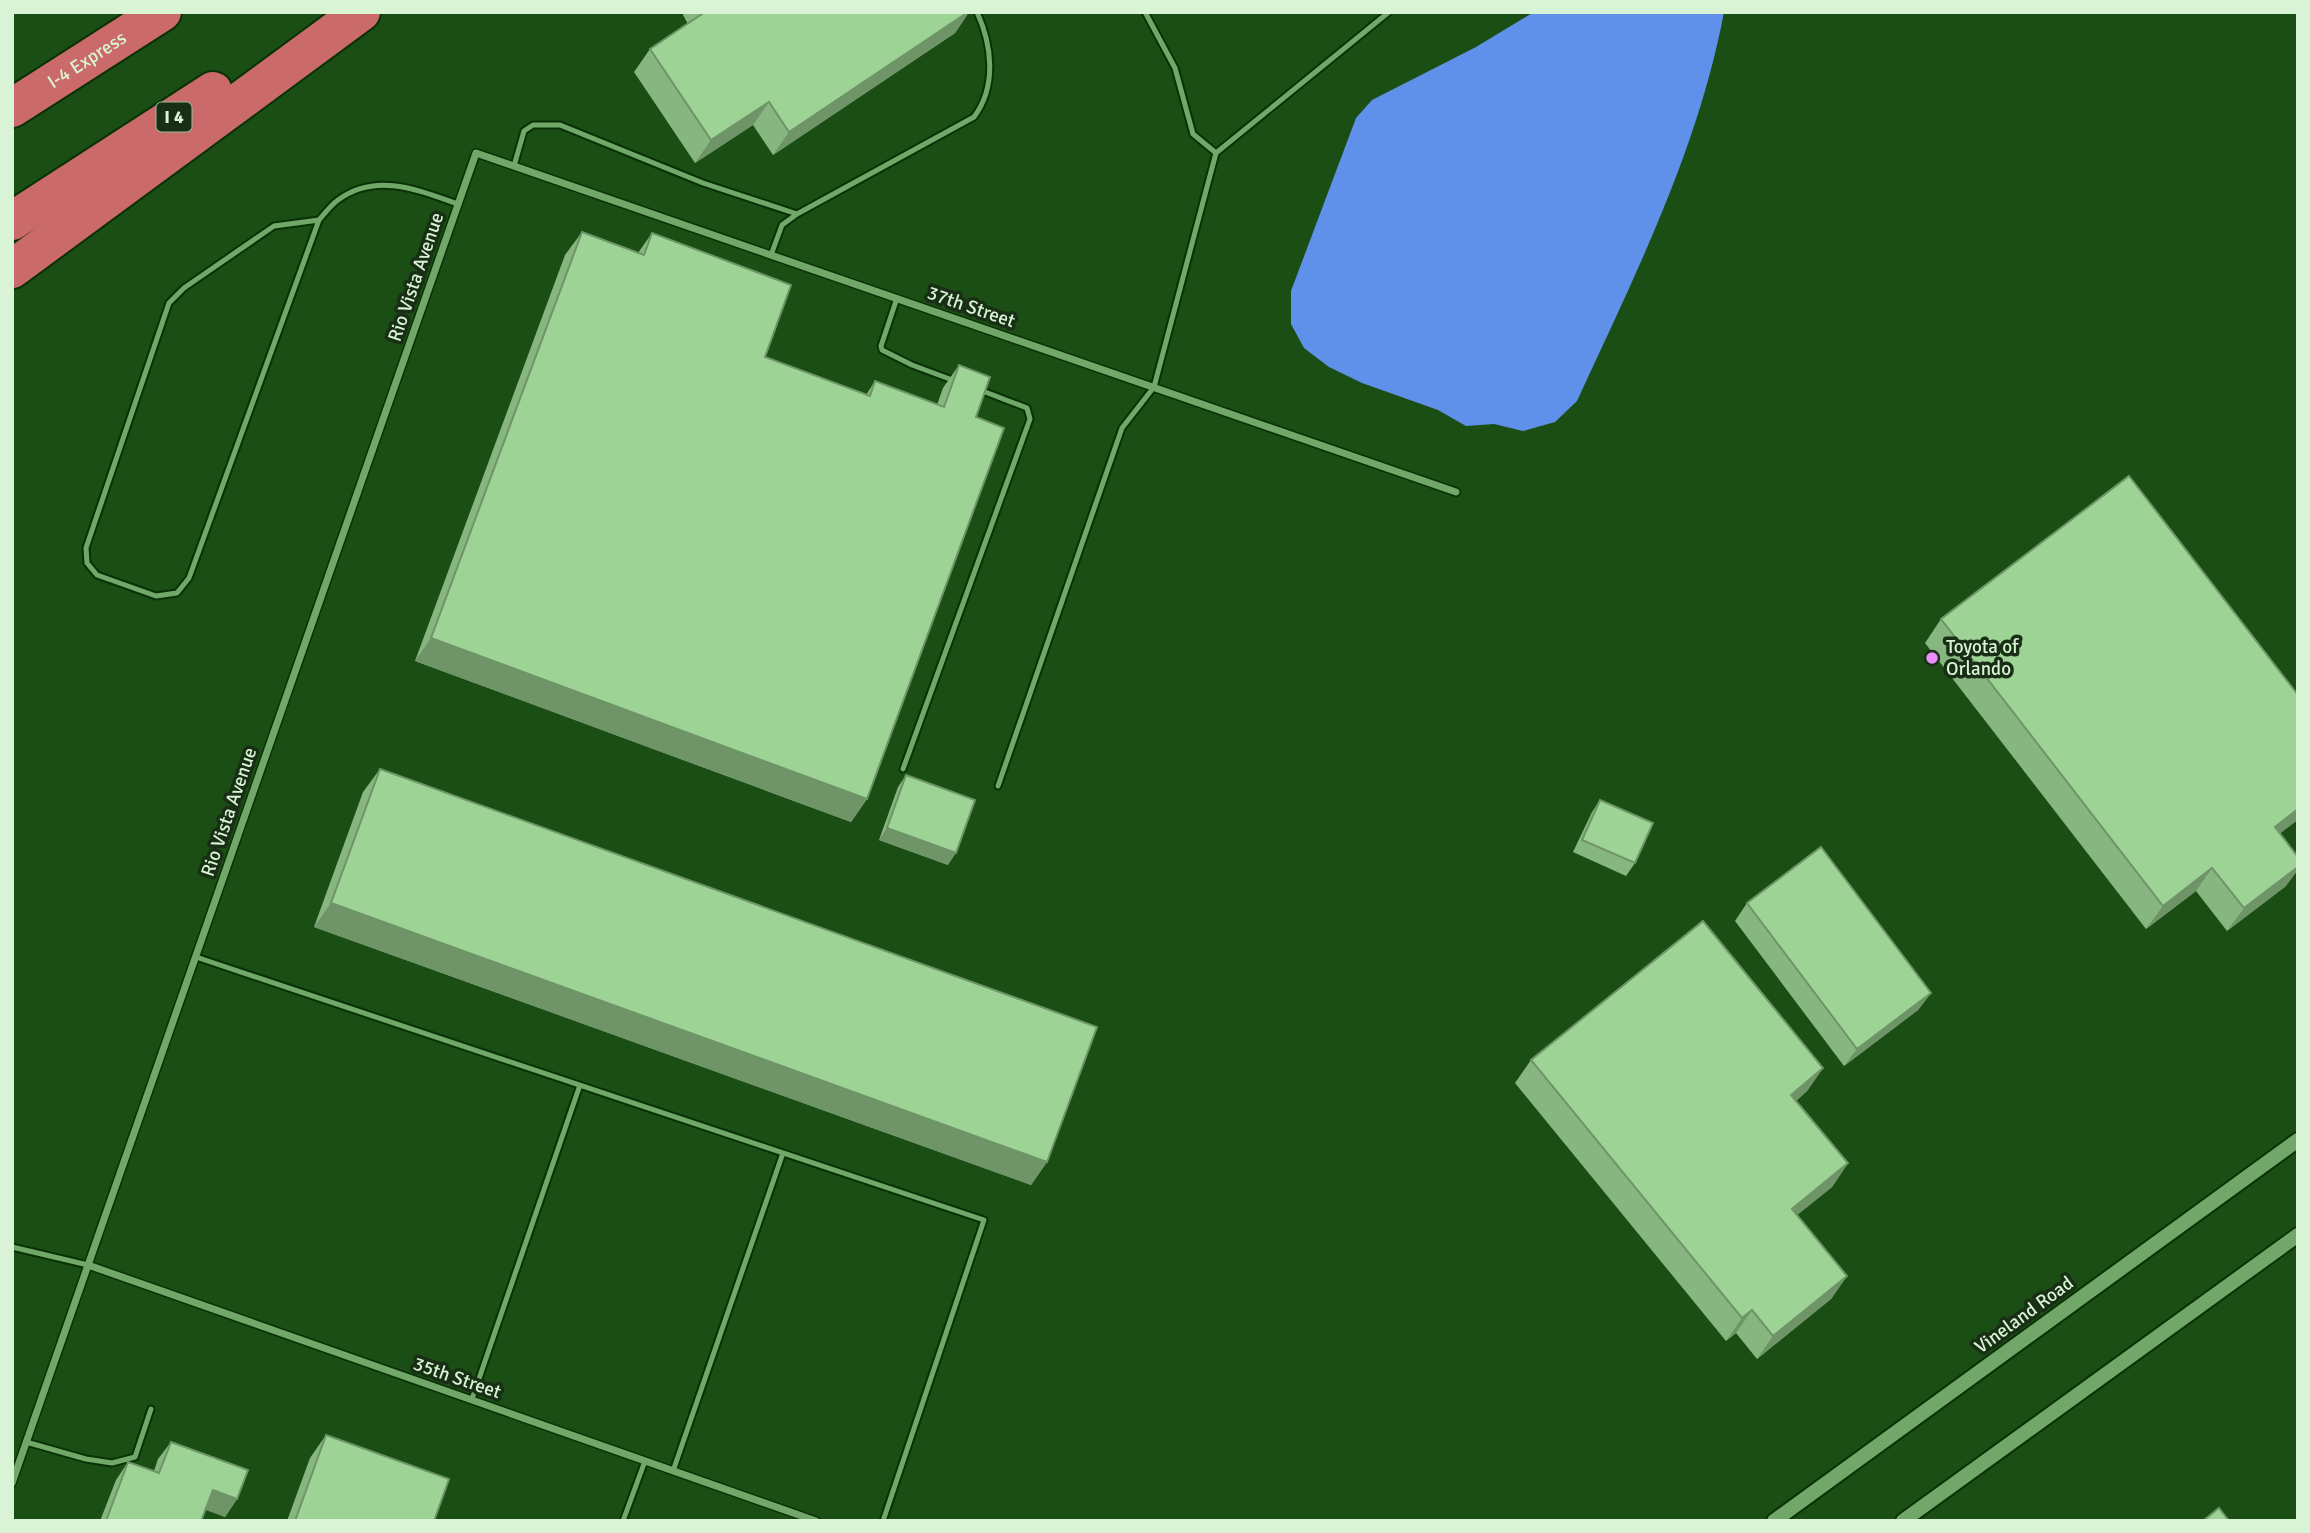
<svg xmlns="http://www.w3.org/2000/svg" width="2310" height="1533" font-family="Signika,sans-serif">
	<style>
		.water { fill: #6091ea }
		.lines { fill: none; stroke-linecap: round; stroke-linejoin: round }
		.lane-casing { stroke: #0a3105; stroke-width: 9 }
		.street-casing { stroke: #0a3105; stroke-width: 10 }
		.secondary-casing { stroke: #0a3105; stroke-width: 18 }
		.highway-casing { stroke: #0a3105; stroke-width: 42 }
		.lane { stroke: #72a76a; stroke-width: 5 }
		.street { stroke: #72a76a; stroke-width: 7 }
		.secondary { stroke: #72a76a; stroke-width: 14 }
		.highway { stroke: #cb6a6a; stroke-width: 38 }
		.wall { fill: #87b680 }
		.shaded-wall { fill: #6e9468 }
		.building { fill: #9dd495; stroke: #6e9468; stroke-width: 2 }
		.poi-dot { fill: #eb8dfc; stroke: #182e15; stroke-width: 2.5 }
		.labels { text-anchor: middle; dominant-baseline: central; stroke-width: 7; stroke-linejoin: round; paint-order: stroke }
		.shield { fill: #182e15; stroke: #9eb99b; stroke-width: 2 }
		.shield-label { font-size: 18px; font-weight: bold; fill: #d8f4d4 }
		.street-label { font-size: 19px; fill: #d8f4d4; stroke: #182e15 }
		.poi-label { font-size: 19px; fill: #d8f4d4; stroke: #182e15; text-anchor: start }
	</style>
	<rect width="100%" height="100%" fill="#1b4e14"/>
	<path class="water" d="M1534,12H1724C1698,150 1635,275 1577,401L1555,422L1523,431L1494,424L1466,426L1438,410L1362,383L1329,367L1304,348L1291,324V291L1356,118L1372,100L1476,47Z"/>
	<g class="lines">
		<g class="lane-casing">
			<path id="lane" d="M1145,12L1175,68L1193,134L1216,153
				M514,166L524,131L533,125H560L703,183L797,214
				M319,220L274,226L184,288L169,303L86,548L87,563L97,575L156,596L177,593L189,578L319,220C325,213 331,205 338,200C376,172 418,190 458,204
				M771,255L782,225L797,214L974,117C997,86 992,45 977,12
				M897,298L881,346L882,350L912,365L955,381
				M903,769L1030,419L1027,408L980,390
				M998,786L1122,428L1154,387L1216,153L1389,12
				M196,957L984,1220L883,1521
				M12,1247L88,1265
				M472,1399L580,1085
				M26,1442L86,1459L112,1463L135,1457L151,1409
				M673,1471L783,1153
				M623,1521L645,1461"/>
		</g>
		<g class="street-casing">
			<path id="street" d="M88,1265L816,1521
				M12,1483L476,153L1456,492"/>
		</g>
		<g class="secondary-casing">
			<path id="secondary" d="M1774,1521L2298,1140
				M1903,1521L2298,1235"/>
		</g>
		<g class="highway-casing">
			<g id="highway">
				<path id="s1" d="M12,108L162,12"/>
				<path d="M12,221L213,91"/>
				<path d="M12,269L361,12"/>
			</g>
		</g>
		<use href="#lane" class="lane"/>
		<use href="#street" class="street"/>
		<use href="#secondary" class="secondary"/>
		<use href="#highway" class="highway"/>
	</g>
	<path class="wall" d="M684,12H969L955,33L773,155L753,125L695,163L634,72L650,49L688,24L683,15Z
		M582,232L638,253L652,233L765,357L866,395L875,381L937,405L943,388L959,365L976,417L867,799L851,822L415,661L565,255Z
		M1941,619L2280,833L2286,886L2227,931L2196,891L2146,929L1925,643Z
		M380,769L1047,1162L1031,1185L314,927L363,792Z
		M906,775L948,865L879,840L898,787Z
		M1600,800L1635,863L1626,876L1573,852L1592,812Z
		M1747,903L1931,993L1918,1010L1844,1066L1735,921Z
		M1531,1060L1823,1068L1807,1091L1796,1101L1848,1163L1832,1187L1797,1215L1847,1276L1831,1299L1757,1359L1736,1333L1726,1341L1515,1083Z
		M326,1435L434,1521H287L310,1458Z
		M171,1442L237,1499L225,1517L205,1509L201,1521H100L116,1480L128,1462L154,1471L158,1459Z"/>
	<path class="shaded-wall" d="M968,12H969L955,33L773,155L789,132Z
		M769,102L753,125L695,163L711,140Z
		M431,638L867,799L851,822L415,661Z
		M2298,809V820L2258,850L2275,827Z
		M887,828L956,853L948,865L879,840Z
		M2298,867V870L2286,886L2227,931L2244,908Z
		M2212,868L2196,891L2146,929L2163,906Z
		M331,903L1047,1162L1031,1185L314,927Z
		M1931,993L1918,1010L1844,1066L1857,1049Z
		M1823,1068L1807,1091L1775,1118L1791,1095Z
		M1848,1163L1832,1187L1776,1232L1792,1209Z
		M1847,1276L1831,1299L1757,1359L1773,1336Z
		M1752,1310L1736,1333L1726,1341L1742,1318Z
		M213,1490L237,1499L225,1517L200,1508Z"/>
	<path class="building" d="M705,12H968L789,132L769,102L711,140L650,49Z
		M582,232L644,255L652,233L791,285L765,357L870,396L875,381L944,407L959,365L990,377L976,417L1004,428L867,799L431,638Z
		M2129,476L2298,695V809L2275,827L2298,857V867L2244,908L2212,868L2163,906L1941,619Z
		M380,769L1097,1027L1047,1162L331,903Z
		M906,775L975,800L956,853L887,828Z
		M1600,800L1653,823L1635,863L1582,840Z
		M1821,847L1931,993L1857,1049L1747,903Z
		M1703,921L1823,1068L1791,1095L1848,1163L1792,1209L1847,1276L1773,1336L1752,1310L1742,1318L1531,1060Z
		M326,1435L449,1479L434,1521H295Z
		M171,1442L248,1470L237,1499L213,1490L201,1521H106L128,1462L159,1473Z
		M2219,1508L2229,1521H2203Z"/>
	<circle class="poi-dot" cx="1932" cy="658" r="7"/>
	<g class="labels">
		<rect class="shield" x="156.5" y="102.5" width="35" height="29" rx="5"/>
		<g class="shield-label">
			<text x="174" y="117">I 4</text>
		</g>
		<g class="street-label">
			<text stroke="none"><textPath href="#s1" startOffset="89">I-4 Express</textPath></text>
			<text transform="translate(416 277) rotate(-71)">Rio Vista Avenue</text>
			<text transform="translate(971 307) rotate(19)">37th Street</text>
			<text transform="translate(229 812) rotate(-71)">Rio Vista Avenue</text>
			<text transform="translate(2024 1315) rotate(-36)">Vineland Road</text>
			<text transform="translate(457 1378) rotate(19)">35th Street</text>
		</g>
		<g class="poi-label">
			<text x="1946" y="647">Toyota of<tspan x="1946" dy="22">Orlando</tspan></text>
		</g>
	</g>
	<rect width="2310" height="1533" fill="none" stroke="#d8f4d4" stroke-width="28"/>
</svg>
